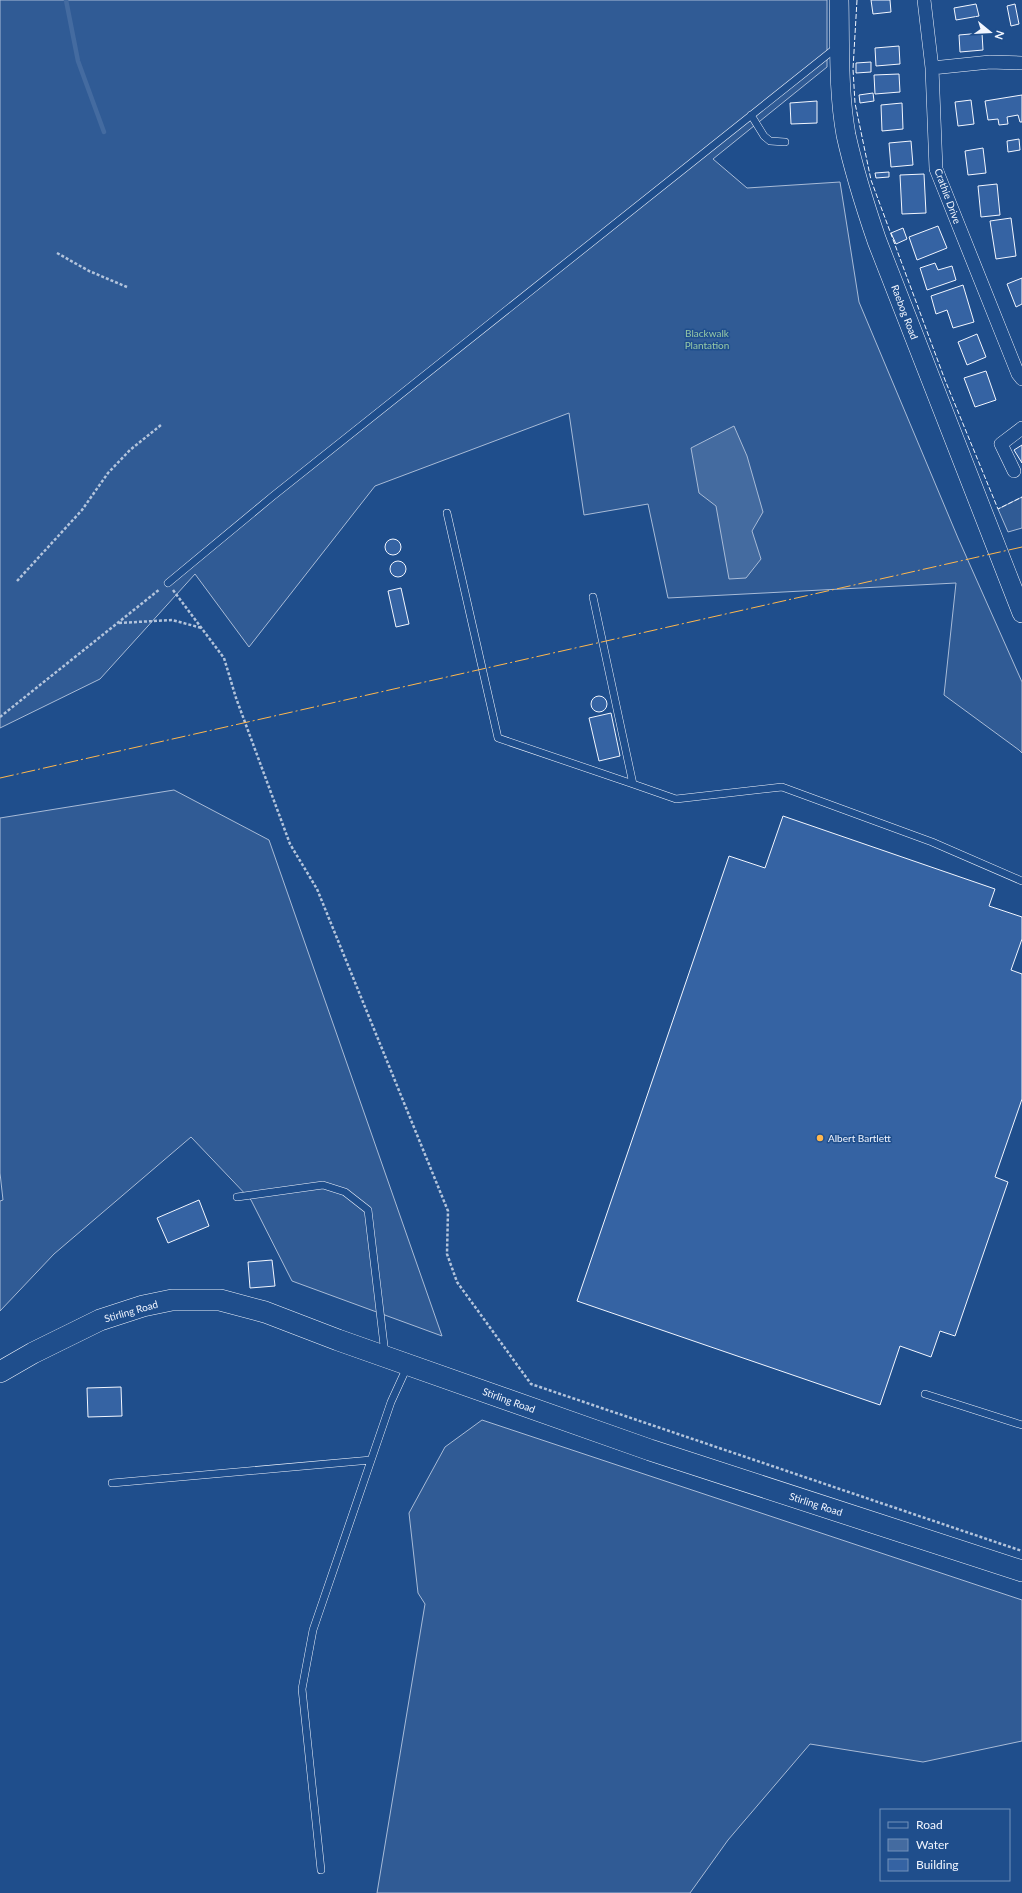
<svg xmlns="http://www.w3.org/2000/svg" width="1022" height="1893" font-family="Lato,sans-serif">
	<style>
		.built { fill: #305b95; stroke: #a8bbd7 }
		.water { fill: #446ba0; stroke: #a8bbd7 }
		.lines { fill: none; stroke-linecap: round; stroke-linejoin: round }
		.stream { stroke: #446ba0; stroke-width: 4.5 }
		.building { fill: #3563a3; stroke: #f2f6ff }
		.service-casing { stroke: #f2f6ff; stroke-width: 8 }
		.minor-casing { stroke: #f2f6ff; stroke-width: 14 }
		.secondary-casing { stroke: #f2f6ff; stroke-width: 20 }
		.primary-casing { stroke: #f2f6ff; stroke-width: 22 }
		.path { stroke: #b3c4dc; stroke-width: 2.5; stroke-dasharray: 3 2; stroke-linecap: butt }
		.service { stroke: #1f4e8c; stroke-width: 7 }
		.minor { stroke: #1f4e8c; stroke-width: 13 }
		.secondary { stroke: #1f4e8c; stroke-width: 19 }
		.primary { stroke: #1f4e8c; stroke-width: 21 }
		.fence { stroke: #f2f6ff; stroke-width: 1; stroke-dasharray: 5 2; stroke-linecap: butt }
		.power { stroke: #ffb74d; stroke-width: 1; stroke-dasharray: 14 3 2 3; stroke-linecap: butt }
		.poi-dot { fill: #ffb74d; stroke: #1f4e8c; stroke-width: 1.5 }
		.labels { text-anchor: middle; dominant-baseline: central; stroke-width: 3; stroke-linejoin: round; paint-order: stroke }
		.street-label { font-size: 10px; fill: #f2f6ff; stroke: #1f4e8c }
		.park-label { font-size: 10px; fill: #97c8a6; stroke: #1f4e8c }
		.poi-label { font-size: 10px; fill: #f2f6ff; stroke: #1f4e8c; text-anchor: start }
	</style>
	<rect width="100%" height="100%" fill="#1f4e8c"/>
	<path class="built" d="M0,0H827V67L713,159L747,188L840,182L859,302L958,538L1022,682V753L1019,750L944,695L956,583L668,598L648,504L584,515L569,413L375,486L249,647L195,574L100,679L0,728Z
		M1022,497V528L1008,532L998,509Z
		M174,790L269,840L442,1336L292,1281L251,1200L191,1137L54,1254L0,1311V1201L3,1200L0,1173V818Z
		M482,1420L1022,1600V1741L923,1762L810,1744L728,1840L690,1893H377L425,1604L418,1593L409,1513L445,1447Z"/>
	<path class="water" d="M734,426L747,456L763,512L752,531L761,559L746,578L729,579L716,506L699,493L691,448Z"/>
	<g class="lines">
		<path class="stream" d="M66,0L78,61L104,132"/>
	</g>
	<path class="building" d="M871,0H890L891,12L873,14Z
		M976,4L979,16L956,20L954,8Z
		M1015,4L1019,24L1011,26L1007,6Z
		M982,33L983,50L960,52L959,35Z
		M899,46L900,64L876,66L875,48Z
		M871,62V72L856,73V63Z
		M899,74L900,92L875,94L874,75Z
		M873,93L874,101L860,103L859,95Z
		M1022,95V122H1020L1018,115L1007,117L1008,124L999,125L998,119L988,120L985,101Z
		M971,100L974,124L958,126L955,102Z
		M817,101V123L791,124L790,103Z
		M902,103L903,129L882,131L881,105Z
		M1019,139L1020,150L1008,152L1007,141Z
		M911,141L913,165L891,167L889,143Z
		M983,148L986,173L968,175L965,151Z
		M889,172V177L876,178L875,173Z
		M924,174L926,213L902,214L900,175Z
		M997,184L1000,215L981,217L978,186Z
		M1011,218L1016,256L996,259L990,221Z
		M938,226L947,248L917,260L909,237Z
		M903,228L907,239L896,244L891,233Z
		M935,263L938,270L952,266L956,280L927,290L920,268Z
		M1022,278V304L1016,307L1007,284Z
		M963,285L974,322L953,328L947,310L936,314L931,296Z
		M977,334L986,357L967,365L958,342Z
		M986,371L996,400L975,407L964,378Z
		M1022,445V463L1014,450Z
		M385 547a8 8 0 1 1 16 0a8 8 0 1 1-16 0Z
		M390 569a8 8 0 1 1 16 0a8 8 0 1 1-16 0Z
		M401,588L409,624L396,627L388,591Z
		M591 704a8 8 0 1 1 16 0a8 8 0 1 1-16 0Z
		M611,713L620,756L599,761L589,718Z
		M783,816L995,889L989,906L1022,917V939L1011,970L1022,974V1099L995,1177L1008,1182L955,1336L940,1331L931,1357L900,1346L880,1405L577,1301L729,856L765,868Z
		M199,1200L209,1226L168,1243L157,1218Z
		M272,1260L275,1286L250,1288L248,1262Z
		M121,1387L122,1416L88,1417L87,1388Z"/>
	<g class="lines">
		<g class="service-casing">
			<path id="service" d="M751,115L764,136L770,141L785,142
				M447,513L498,738L633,784
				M168,583L273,496L837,47
				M593,597L633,784L676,799L782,787L932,842L1022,881
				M237,1197L323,1185L345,1192L368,1210L385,1354
				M925,1394L1022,1425
				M112,1483L371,1460
				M321,1870L302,1689L313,1630L391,1402L407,1367"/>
		</g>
		<g class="minor-casing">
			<path id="minor" d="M924,0L932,68L936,169L1018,374L1022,379
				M932,68L990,62L1022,63
				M1014,471L1001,444L1022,428"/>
		</g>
		<g class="secondary-casing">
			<path id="secondary" d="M839,0C840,44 838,91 846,135C854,171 865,206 877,241L1022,613"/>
		</g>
		<g class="primary-casing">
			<path id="primary" d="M0,1372L33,1353L100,1320L143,1306L172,1300H220L265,1312L338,1340L650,1450L1022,1571"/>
		</g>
		<path class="path" d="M57,253L89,271L127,287
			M17,581L82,510L108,473L130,450L161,425
			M173,590L224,658L236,698L290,844L317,889L448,1211L447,1254L457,1282L531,1384L1022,1551
			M119,623L172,620L202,628
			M0,717L160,589"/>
		<use href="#service" class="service"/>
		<use href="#minor" class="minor"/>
		<use href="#secondary" class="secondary"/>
		<use href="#primary" class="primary"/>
		<path class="fence" d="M857,0L853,69L855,103L871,180L945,380L998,509L1022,497"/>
		<path class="power" d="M0,778L1022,547"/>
	</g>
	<circle class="poi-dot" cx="820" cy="1138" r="4"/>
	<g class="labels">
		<g class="street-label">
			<text transform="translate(948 196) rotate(70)">Crathie Drive</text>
			<text transform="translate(905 312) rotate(69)">Raebog Road</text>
			<text transform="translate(131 1311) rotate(-16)">Stirling Road</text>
			<text transform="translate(509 1400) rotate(20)">Stirling Road</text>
			<text transform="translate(816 1504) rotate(18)">Stirling Road</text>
		</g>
		<g class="park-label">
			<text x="707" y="333">Blackwalk<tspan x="707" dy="12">Plantation</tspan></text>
		</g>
		<g class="poi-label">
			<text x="828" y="1138">Albert Bartlett</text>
		</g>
	</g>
	<rect x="880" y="1809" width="130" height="72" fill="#1f4e8c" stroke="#7391ba"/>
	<rect x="888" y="1822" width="20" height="6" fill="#1f4e8c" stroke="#7391ba"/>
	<text x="916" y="1829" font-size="12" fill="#f2f6ff">Road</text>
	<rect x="888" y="1839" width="20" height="12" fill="#446ba0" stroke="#7391ba"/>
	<text x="916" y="1849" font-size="12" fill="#f2f6ff">Water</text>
	<rect x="888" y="1859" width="20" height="12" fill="#3563a3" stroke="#7391ba"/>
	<text x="916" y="1869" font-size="12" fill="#f2f6ff">Building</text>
	<g transform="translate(990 32) rotate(108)" stroke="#1f4e8c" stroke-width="3" paint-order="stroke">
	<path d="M0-3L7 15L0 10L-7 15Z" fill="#f2f6ff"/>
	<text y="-6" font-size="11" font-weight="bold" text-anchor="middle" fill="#f2f6ff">N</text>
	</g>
</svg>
